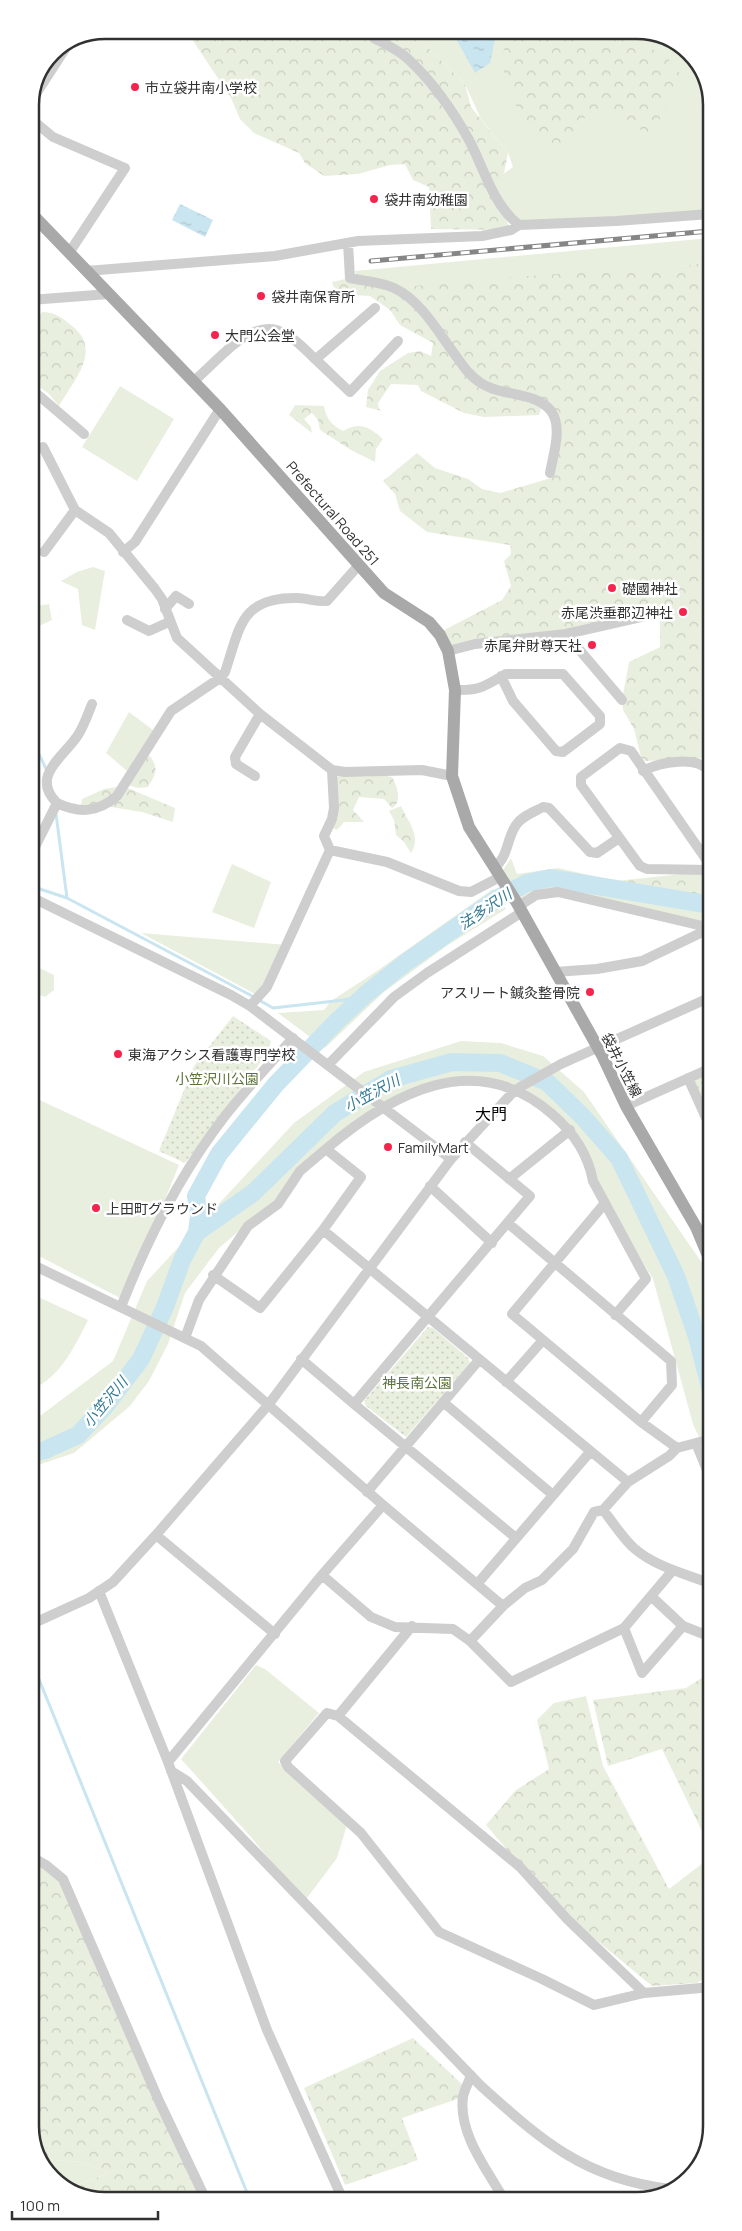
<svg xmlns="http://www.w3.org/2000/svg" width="742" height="2231" font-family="Manrope,'Noto Sans JP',sans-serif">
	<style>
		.grass { fill: #e9efde }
		.forest { fill: url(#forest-crowns) }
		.park { fill: url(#park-dots) }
		.water { fill: url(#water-ripples) }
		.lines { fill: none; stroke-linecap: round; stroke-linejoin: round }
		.stream { stroke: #c9e5f0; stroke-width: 3 }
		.river { stroke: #c9e5f0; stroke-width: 18 }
		.minor { stroke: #cecece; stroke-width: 10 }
		.major { stroke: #a9a9a9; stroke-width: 12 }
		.rail-casing { stroke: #868686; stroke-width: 5 }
		.rail { stroke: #fff; stroke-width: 3; stroke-dasharray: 9; stroke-linecap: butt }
		.poi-dot { fill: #f6244c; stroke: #fff; stroke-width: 2 }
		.labels { text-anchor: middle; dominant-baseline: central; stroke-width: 5; stroke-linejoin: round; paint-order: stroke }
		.poi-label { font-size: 14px; fill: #313131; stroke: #fff; text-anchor: start }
		.street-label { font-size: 14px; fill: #313131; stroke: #fff }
		.park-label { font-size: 14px; fill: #5a7239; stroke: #fff }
		.water-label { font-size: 15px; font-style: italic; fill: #337a95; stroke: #fff }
		.quarter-label { font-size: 16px; fill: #000; stroke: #fff }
		.rim { fill: none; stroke: #313131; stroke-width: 2.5 }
	</style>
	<defs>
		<pattern id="forest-crowns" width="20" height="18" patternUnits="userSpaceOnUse" patternTransform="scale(1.25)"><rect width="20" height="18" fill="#e9efde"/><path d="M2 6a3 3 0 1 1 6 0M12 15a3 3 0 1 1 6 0" fill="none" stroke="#c8cdbf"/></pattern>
		<pattern id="park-dots" width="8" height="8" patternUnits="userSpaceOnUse" patternTransform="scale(1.25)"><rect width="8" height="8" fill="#e9efde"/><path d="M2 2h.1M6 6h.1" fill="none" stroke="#c8cdbf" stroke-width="1.8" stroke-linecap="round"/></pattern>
		<pattern id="water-ripples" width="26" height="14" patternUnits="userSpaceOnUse" patternTransform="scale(1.25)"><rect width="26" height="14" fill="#c9e5f0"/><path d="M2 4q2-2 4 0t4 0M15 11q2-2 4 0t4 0" fill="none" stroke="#adc5ce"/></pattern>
	</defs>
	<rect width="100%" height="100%" fill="#fff"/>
	<path class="grass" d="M410,30H642L686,48L710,86V214L519,225L489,184L513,167L508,153L481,119L465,84Z
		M710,238V261L693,265L394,288L358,279L355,271Z
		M120,386L174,419L137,481L82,447Z
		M93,567L105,571L95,630L82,625L78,589L61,581L77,572Z
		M49,604L52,620L37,627L31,628V607Z
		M129,712L157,733L127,771L106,753Z
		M511,858L517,874L558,868L620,882L710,897L711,926L558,892L519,906L503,870Z
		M232,864L271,882L254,928L212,912Z
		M493,889L506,909L448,945L384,992L325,1048L278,1013L324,1010L331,1001L374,973Z
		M141,933L287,945L259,996Z
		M31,964L54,975V990L45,997L36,994L31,996Z
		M461,1041L501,1043L543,1056L584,1092L711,1276V1463L693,1424L653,1279L592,1178L565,1120L507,1084L476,1081L424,1089L353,1127L302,1170L274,1201L219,1248L185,1293L168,1344L149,1381L130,1406L74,1453L32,1467V1422L113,1361L147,1281L294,1123L364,1072Z
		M31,1096L179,1165L124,1300L31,1252Z
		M32,1294L88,1320C75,1346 61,1377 32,1389Z
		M256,1665L265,1669L319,1713L278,1762L347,1825L337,1858L304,1902L251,1837L181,1759Z
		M41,2159L82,2162L109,2173L77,2185L80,2192L56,2183Z"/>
	<path class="forest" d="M186,30H410L465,84L471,107L508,153L504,173L494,194L511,230L431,229L429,187L413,180L405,164L390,165L358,174L324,176L305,163L299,153L254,133L240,119L231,98Z
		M512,30H567L587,49L626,37L666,56L681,75L670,94L652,138L621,115L593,108L553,156L514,103L500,60Z
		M710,261V758L645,761L641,757L634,729L623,710L622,700L629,662L660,647V614L566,634L446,647L444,630L502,600L511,586L504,561L511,554L510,545L427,532L400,511L395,494L383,481L417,453L435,468L468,479L482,489L500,493L551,478L556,419L538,403L541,409L539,415L484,417L464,413L421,391L418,385L391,384L378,403L379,409L382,411L366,407L368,390L380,371L408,353L420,351L431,356L433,343L400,325L390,310L370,296L336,294L332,282L350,278L394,288L495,278L693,265Z
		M42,312C55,312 61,317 72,326C103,350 74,380 59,406L48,393L30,381V328Z
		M295,405L324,406C326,419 332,425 343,431C360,421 369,427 383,439L376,449L375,462L351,450L320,430L318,420L312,413L304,419L311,427L312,433L289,415Z
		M150,756C159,769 156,774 148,787L138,788L120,783C127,770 134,758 150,756Z
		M378,774L392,777C397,786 403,802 392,808L384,799L359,797L353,810L364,822H344L337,830L331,827L333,779C346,770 364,781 378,774Z
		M123,786L175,808L173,822L142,812L105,806L80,811L82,799L104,789Z
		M401,806C408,822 422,836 411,853L404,842L396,835L394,820L389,811Z
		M710,871V897L616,881Z
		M711,1672L712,1852L662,1749L608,1766L593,1700L686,1688Z
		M586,1696L603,1766L669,1889L712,1856V1972L697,1983L652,1986L554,1905L486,1825L516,1790L549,1769L537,1720L554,1703Z
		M32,1857L63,1879L206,2200L100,2201L80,2192L77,2185L109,2173L82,2162L41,2159L32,2145Z
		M413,2038L466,2088L463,2097L402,2118L418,2160L345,2185L304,2088Z"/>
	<path class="park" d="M233,1016L271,1041L268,1052L185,1163L159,1151L194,1066Z
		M711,1073V1119L694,1083L695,1079Z
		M428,1327L433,1328L468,1358L470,1363L406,1437L366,1406L364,1401Z"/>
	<path class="water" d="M451,30H497L490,63L475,73Z
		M180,204L213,220L205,237L172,220Z"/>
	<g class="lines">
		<path class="stream" d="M661,38L679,45
			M31,737L47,771
			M56,814L67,898
			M31,886L67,898L254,997
			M259,1000L273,1008L344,1000L366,994
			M32,1662L250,2200"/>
		<path class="river" d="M197,1232L199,1216L196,1196L219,1154L276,1084L336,1022L366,994L405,963L498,898L527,883L550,878L711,905
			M32,1453L45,1450L78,1435L106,1405L141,1359L165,1307L182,1260L197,1232L253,1193L335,1113L391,1079L452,1062L500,1063L547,1082L583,1117L619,1158L676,1276L697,1337L711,1391"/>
		<path class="minor" d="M374,38C385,44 398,50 407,58C431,80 453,111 469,140C484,168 493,205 519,225L616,221L710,214
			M30,103L67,46
			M30,118L53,137L125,168L69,253
			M348,243L350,278C364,281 381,282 394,288C420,300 437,330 453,352C461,363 469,376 481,383C501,397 536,391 551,411C563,427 553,455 550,473
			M86,271L275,256L358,241L482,236L511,230L519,225
			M30,300L109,294
			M316,359L375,308
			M193,382C206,370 219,357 233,345C269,316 286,330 314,358C326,369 338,381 350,392L398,341
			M30,388L84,434
			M43,447L75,510L109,533L155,589L162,599L177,638L260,714L332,770L345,772L422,770L452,776
			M44,552L75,510
			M123,552L135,542L220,409
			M165,609L176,596L189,604
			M127,620L149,631L169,622
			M566,634L622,700
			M448,651L475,644L566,634L654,614
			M455,690C481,691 484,686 506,674H563L600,716V724L563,752L556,751L513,701L501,676
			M332,770L334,808L332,819L324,836L330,850L387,862L459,891L471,892L500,877
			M643,771C660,762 697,755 710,772
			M255,776L236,764L235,757L260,714
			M57,803C80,814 98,812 117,796L171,711L220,678L225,672C240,628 240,597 297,598C307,598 316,602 327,601L358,566
			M31,855L57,803C30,776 63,758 78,735C84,726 88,714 92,704
			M710,865L631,751L620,748L581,777V785L640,866L647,869L710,870
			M494,868C509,856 506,840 516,825C522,816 534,812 543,807L549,808L590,852L597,853L619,838
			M31,897L231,995L250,1006L451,1159
			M519,906L536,895L558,892L711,928
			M555,972L597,969L642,961L711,928
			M250,1006L267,987L330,850
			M328,1065L394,997L427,973L522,912
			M688,1078L711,1129
			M626,1106L711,1068
			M465,1142L530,1196L354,1404L516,1538
			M326,1149C392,1093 475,1047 552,1114C572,1131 588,1154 593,1181L646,1279L615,1315
			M509,1179L570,1130
			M430,1186L492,1243
			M605,1203L512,1314L641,1422L677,1448
			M509,1224L671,1361L672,1385L641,1422
			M323,1230L628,1482
			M31,1264L201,1346L383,1505L503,1606
			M121,1307C147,1240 180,1174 225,1116C246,1089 270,1064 293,1038
			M185,1338L199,1300L248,1226L278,1204L300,1171L326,1149L361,1177L323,1230L260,1308L213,1275
			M301,1359L354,1404
			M506,1382L543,1340
			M443,1402L553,1495
			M696,1443L711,1480
			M367,1492L479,1360
			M603,1510C613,1522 623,1539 635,1549C656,1567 686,1574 711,1584
			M156,1535L275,1634
			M322,1575L371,1617L395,1627L453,1629L470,1641L511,1682L624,1628L673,1570
			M478,1583L590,1452
			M99,1591L168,1762L267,2030L343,2200
			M652,1597L683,1626L711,1637
			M32,1624L89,1598L113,1582L156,1535L269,1404L451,1159L515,1090L561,1064L711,997
			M412,1626L338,1716L520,1867L567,1919L644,1993
			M624,1628L642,1673L683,1626
			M470,1641L503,1606L525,1588L542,1580L573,1549L594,1512L603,1510L628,1482L669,1456L677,1448L711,1439
			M338,1716L327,1713L285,1761L288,1767L361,1833L439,1932L542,1979L594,2005L644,1993L712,1987
			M168,1762L322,1575L383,1505
			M171,1771L187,1781L481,2086C542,2141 585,2179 670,2189
			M32,1857L46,1865L63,1879L159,2101L206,2200
			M471,2075C469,2082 464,2090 463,2097C458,2133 487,2170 504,2199"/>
		<path class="major" d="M30,212L220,409L384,593L429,622L440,635L448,651L455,690L452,776L469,827L517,903L602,1055L626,1106L696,1227L711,1263"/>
		<g class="rail-casing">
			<path id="rail" d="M371,261L710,231"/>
		</g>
		<use href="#rail" class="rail"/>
	</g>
	<g class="poi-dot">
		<circle cx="135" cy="87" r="5"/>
		<circle cx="374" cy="199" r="5"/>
		<circle cx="261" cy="296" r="5"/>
		<circle cx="215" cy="335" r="5"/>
		<circle cx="612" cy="588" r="5"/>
		<circle cx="683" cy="612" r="5"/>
		<circle cx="592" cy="645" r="5"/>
		<circle cx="590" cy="992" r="5"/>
		<circle cx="118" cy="1054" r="5"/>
		<circle cx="388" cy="1147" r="5"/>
		<circle cx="96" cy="1208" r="5"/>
	</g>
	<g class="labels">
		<g class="poi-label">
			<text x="145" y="87">市立袋井南小学校</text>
			<text x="384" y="199">袋井南幼稚園</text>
			<text x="271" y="296">袋井南保育所</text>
			<text x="225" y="335">大門公会堂</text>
			<text x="622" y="588">礎國神社</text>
			<text x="673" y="612" text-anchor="end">赤尾渋垂郡辺神社</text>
			<text x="582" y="645" text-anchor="end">赤尾弁財尊天社</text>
			<text x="580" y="992" text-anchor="end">アスリート鍼灸整骨院</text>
			<text x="128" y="1054">東海アクシス看護専門学校</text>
			<text x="398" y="1147">FamilyMart</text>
			<text x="106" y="1208">上田町グラウンド</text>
		</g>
		<g class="street-label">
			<text transform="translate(333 513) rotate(49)">Prefectural Road 251</text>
			<text transform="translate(622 1065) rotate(63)">袋井小笠線</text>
		</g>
		<g class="park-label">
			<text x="217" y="1078">小笠沢川公園</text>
			<text x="417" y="1382">神長南公園</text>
		</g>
		<g class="water-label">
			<text transform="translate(485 909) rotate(-34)">法多沢川</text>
			<text transform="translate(372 1093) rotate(-28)">小笠沢川</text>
			<text transform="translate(105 1402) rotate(-50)">小笠沢川</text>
		</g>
		<g class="quarter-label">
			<text x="491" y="1114">大門</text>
		</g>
	</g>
	<path d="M0 0H742V2231H0ZM105 39H637A66 66 0 0 1 703 105V2126A66 66 0 0 1 637 2192H105A66 66 0 0 1 39 2126V105A66 66 0 0 1 105 39Z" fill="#fff" fill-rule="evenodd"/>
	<path class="rim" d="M105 39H637A66 66 0 0 1 703 105V2126A66 66 0 0 1 637 2192H105A66 66 0 0 1 39 2126V105A66 66 0 0 1 105 39Z"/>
	<path d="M12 2211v8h146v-8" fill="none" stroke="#313131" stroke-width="2.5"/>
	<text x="20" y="2211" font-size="15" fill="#313131" stroke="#ffffff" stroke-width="4" paint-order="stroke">100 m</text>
</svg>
